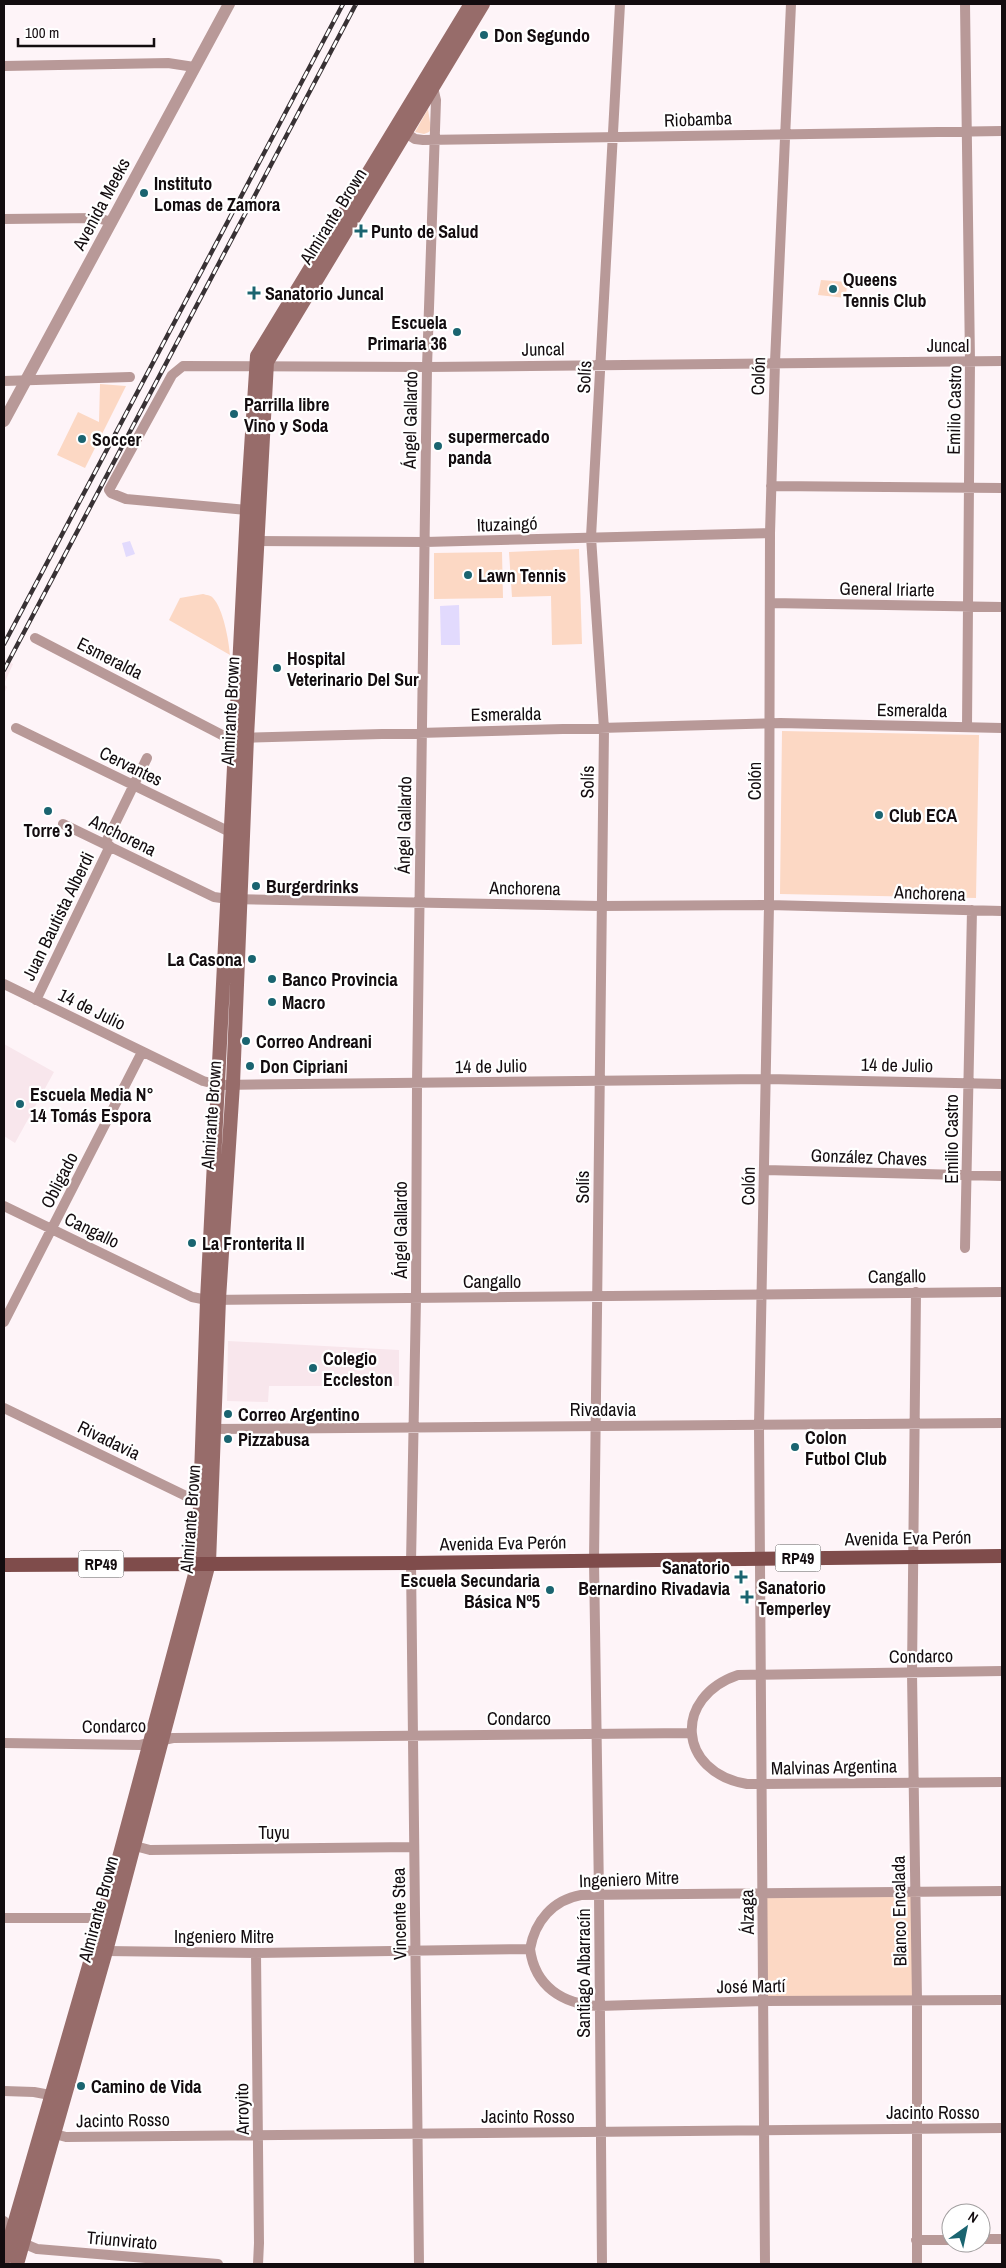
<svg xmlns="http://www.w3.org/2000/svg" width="1006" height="2268" font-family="'Archivo Narrow',sans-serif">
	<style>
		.built { fill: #f8e6ec }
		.green { fill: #fcd8c4 }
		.water { fill: #e2dafd }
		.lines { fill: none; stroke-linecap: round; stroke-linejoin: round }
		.minor { stroke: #b89998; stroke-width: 10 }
		.tertiary { stroke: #b89998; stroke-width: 12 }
		.secondary { stroke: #976c6a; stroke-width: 14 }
		.primary { stroke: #7f4c4b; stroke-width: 14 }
		.rail-casing { stroke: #383134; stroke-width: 4.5 }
		.rail { stroke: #fff; stroke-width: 2.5; stroke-dasharray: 8; stroke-linecap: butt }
		.poi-dot { fill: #1a6470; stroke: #fff; stroke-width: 2 }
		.labels { text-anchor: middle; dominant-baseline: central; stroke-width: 4.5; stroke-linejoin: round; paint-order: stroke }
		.shield { fill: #fff; stroke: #5a5557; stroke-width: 1 }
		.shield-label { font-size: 16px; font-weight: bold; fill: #130c0f }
		.poi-label { font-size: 18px; font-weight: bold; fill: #130c0f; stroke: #fff; text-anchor: start }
		.street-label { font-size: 18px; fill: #130c0f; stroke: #fff }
	</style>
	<rect width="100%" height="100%" fill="#fef4f8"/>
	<path class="built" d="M4,659L13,664L4,684L7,687L4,694Z
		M4,1044L54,1072L15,1143L4,1136Z
		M228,1341L399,1350V1386H269L268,1402L227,1401Z"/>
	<path class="green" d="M428,109L431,129L429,132L424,134L415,132Z
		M821,280L847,282L846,298L818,295Z
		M100,384L126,386L85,468L57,455L78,412L99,422Z
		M579,549L582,644L552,645L551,596L512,597L509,552Z
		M502,552L503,598L434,599V553Z
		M203,594C206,595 211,595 213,598C223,608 229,641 230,655L169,620L180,598Z
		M782,731L979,735L976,898L780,894Z
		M916,1891L917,2000L764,2001L763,1892Z"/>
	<path class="water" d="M130,541L135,554L126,557L122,543Z
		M459,605L460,645H441L440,606Z"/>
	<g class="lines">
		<path class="minor" d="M965,4L970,361L967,727
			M4,66L168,63L194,67
			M401,130L415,139L423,140L1002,131
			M4,219L97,218L112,222
			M4,381L130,377
			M771,486L1002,488
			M247,510L126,499L111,493L109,490L172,375L183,366L427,367L1002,361
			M251,541L425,542L770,533
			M770,603L1002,607
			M35,638L222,735L235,738L780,723L1002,728
			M16,728L232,833
			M63,824L214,897L228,899L601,906L769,905L1002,911
			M105,844L147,758
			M4,984L203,1081L219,1085L767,1079L1002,1084
			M36,1000L110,846
			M765,1170L1002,1176
			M4,1206L192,1297L207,1300L1002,1292
			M965,1248L972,910
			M916,1292L912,1673L917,2000V2264
			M4,1322L142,1052
			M4,1408L186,1496L200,1500
			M208,1429L1002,1423
			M1002,1671L738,1675C673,1697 677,1772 747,1784L1002,1782
			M4,1743L140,1745L173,1738L691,1733
			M135,1846L150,1850L414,1847
			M4,1918H90L102,1921
			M530,1949C535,1987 563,2004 598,2006L764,2001L1002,2000
			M106,1951L256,1953L530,1949C535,1921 553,1900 581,1895L1002,1891
			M256,1953L259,2243L258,2264
			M4,2091L34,2092L50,2095
			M55,2134L66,2137L1002,2128
			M4,2221C12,2236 21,2243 37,2249L218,2264
			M981,2239H1002
			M916,2240H951
			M419,2264L411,1563L416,1298L417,1084L427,367L436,100L433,87
			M602,2264L599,1894L594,1561L604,729L591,537L620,4
			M765,2264L759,1426L769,905L770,533L775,362L791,4"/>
		<path class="tertiary" d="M4,421L229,4"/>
		<path class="secondary" d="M4,2259L102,1921L198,1563L207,1300L247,510L257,356L471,4
			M17,2264L106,1951L209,1563L219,1299L233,1084L247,737L267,362L483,4"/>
		<path class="primary" d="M4,1565L411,1563L1002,1556"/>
		<g class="rail-casing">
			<path id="rail" d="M4,644L343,4
				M4,670L356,4"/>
		</g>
		<use href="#rail" class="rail"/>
	</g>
	<g class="poi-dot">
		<circle cx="484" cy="35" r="5"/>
		<circle cx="144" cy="193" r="5"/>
		<path d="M358.5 223.5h5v5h5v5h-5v5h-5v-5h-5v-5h5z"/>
		<circle cx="833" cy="289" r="5"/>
		<path d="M251.5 285.5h5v5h5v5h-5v5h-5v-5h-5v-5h5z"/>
		<circle cx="457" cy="332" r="5"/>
		<circle cx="234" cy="414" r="5"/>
		<circle cx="82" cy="439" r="5"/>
		<circle cx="438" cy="446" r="5"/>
		<circle cx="468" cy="575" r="5"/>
		<circle cx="277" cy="668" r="5"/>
		<circle cx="48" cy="811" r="5"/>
		<circle cx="879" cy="815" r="5"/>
		<circle cx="256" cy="886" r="5"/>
		<circle cx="252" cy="959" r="5"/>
		<circle cx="272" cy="979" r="5"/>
		<circle cx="272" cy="1002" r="5"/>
		<circle cx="246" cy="1041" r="5"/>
		<circle cx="250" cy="1066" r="5"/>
		<circle cx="20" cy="1104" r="5"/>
		<circle cx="192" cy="1243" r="5"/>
		<circle cx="313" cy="1368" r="5"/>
		<circle cx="228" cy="1414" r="5"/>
		<circle cx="228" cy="1439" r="5"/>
		<circle cx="795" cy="1447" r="5"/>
		<path d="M738.5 1569.5h5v5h5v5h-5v5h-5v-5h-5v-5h5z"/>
		<circle cx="550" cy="1590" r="5"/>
		<path d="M744.5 1589.5h5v5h5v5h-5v5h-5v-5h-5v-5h5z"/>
		<circle cx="81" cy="2086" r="5"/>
	</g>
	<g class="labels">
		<g class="shield">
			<rect x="775.5" y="1544.5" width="45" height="27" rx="4"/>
			<rect x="78.5" y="1550.5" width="45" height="27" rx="4"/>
		</g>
		<g class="shield-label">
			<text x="798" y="1558">RP49</text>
			<text x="101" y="1564">RP49</text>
		</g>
		<g class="poi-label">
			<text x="494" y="35">Don Segundo</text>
			<text x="154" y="183">Instituto<tspan x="154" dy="21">Lomas de Zamora</tspan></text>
			<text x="371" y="231">Punto de Salud</text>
			<text x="843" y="279">Queens<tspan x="843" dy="21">Tennis Club</tspan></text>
			<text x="265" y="293">Sanatorio Juncal</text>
			<text x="447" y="322" text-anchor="end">Escuela<tspan x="447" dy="21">Primaria 36</tspan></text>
			<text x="244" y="404">Parrilla libre<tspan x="244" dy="21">Vino y Soda</tspan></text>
			<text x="448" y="436">supermercado<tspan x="448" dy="21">panda</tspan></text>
			<text x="92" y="439">Soccer</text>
			<text x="478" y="575">Lawn Tennis</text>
			<text x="287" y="658">Hospital<tspan x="287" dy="21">Veterinario Del Sur</tspan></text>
			<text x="889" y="815">Club ECA</text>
			<text x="48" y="830" text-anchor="middle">Torre 3</text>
			<text x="266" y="886">Burgerdrinks</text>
			<text x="242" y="959" text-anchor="end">La Casona</text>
			<text x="282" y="979">Banco Provincia</text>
			<text x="282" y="1002">Macro</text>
			<text x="256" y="1041">Correo Andreani</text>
			<text x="260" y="1066">Don Cipriani</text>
			<text x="30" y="1094">Escuela Media N°<tspan x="30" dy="21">14 Tomás Espora</tspan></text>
			<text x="202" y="1243">La Fronterita II</text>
			<text x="323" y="1358">Colegio<tspan x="323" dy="21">Eccleston</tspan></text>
			<text x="238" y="1414">Correo Argentino</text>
			<text x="805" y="1437">Colon<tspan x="805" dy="21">Futbol Club</tspan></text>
			<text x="238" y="1439">Pizzabusa</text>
			<text x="730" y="1567" text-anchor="end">Sanatorio<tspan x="730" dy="21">Bernardino Rivadavia</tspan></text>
			<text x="540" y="1580" text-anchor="end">Escuela Secundaria<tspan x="540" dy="21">Básica Nº5</tspan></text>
			<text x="758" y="1587">Sanatorio<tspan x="758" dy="21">Temperley</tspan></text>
			<text x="91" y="2086">Camino de Vida</text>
		</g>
		<g class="street-label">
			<text transform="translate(698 119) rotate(-2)">Riobamba</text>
			<text transform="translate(101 204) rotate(-62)">Avenida Meeks</text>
			<text transform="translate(333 216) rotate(-58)">Almirante Brown</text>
			<text x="948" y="345">Juncal</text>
			<text transform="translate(543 349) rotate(-1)">Juncal</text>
			<text transform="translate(758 376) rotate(-88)">Colón</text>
			<text transform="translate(584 377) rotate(-87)">Solís</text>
			<text transform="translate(954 410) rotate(-89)">Emilio Castro</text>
			<text transform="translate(410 420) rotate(-89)">Ángel Gallardo</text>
			<text transform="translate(507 524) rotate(-2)">Ituzaingó</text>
			<text transform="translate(887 589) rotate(1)">General Iriarte</text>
			<text transform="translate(110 658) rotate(27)">Esmeralda</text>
			<text transform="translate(912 710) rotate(1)">Esmeralda</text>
			<text transform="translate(230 711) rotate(-87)">Almirante Brown</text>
			<text transform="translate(506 714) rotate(-1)">Esmeralda</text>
			<text transform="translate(131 766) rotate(26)">Cervantes</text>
			<text transform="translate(754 781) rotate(-90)">Colón</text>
			<text transform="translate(587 782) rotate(-89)">Solís</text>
			<text transform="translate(404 825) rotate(-89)">Ángel Gallardo</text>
			<text transform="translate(123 835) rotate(26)">Anchorena</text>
			<text transform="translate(525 888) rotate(1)">Anchorena</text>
			<text transform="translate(930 893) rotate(2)">Anchorena</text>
			<text transform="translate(58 916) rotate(-64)">Juan Bautista Alberdi</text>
			<text transform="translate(92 1009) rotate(26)">14 de Julio</text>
			<text transform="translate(897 1065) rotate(1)">14 de Julio</text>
			<text transform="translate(491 1066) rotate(-1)">14 de Julio</text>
			<text transform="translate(211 1115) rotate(-86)">Almirante Brown</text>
			<text transform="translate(951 1139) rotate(-90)">Emilio Castro</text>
			<text transform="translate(869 1157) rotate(2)">González Chaves</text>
			<text transform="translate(59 1180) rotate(-63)">Obligado</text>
			<text transform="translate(748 1186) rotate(-89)">Colón</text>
			<text transform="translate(582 1187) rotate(-90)">Solís</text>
			<text transform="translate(92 1230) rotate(26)">Cangallo</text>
			<text transform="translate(400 1230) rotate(-90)">Ángel Gallardo</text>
			<text transform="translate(897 1276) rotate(-1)">Cangallo</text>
			<text x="492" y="1281">Cangallo</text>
			<text x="603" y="1409">Rivadavia</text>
			<text transform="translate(109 1440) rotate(26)">Rivadavia</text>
			<text transform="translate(190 1519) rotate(-86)">Almirante Brown</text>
			<text transform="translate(908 1538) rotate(-1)">Avenida Eva Perón</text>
			<text transform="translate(503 1543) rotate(-1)">Avenida Eva Perón</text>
			<text transform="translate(921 1656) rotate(-1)">Condarco</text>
			<text x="519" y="1718">Condarco</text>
			<text transform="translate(114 1726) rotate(-1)">Condarco</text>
			<text transform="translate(834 1767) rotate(-1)">Malvinas Argentina</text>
			<text x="274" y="1832">Tuyu</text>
			<text transform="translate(629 1879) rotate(-2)">Ingeniero Mitre</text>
			<text transform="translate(98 1909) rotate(-75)">Almirante Brown</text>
			<text transform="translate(899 1911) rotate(-91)">Blanco Encalada</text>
			<text transform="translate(747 1912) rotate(-91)">Álzaga</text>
			<text transform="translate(399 1914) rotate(-91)">Vincente Stea</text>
			<text x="224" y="1936">Ingeniero Mitre</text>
			<text transform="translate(583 1973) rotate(-90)">Santiago Albarracín</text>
			<text transform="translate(751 1986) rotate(-1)">José Martí</text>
			<text transform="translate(242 2109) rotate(-91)">Arroyito</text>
			<text x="933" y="2112">Jacinto Rosso</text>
			<text x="528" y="2116">Jacinto Rosso</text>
			<text transform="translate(123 2120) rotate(-1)">Jacinto Rosso</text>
			<text transform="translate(122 2240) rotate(5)">Triunvirato</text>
		</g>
	</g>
	<rect width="1006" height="2268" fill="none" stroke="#130c0f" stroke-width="10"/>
	<g transform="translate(966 2228) rotate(33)"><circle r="24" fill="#ffffff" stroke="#a19e9f"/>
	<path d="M0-4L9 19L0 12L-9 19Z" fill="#1a6470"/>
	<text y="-8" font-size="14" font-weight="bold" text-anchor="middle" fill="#130c0f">N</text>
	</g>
	<path d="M18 38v8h136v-8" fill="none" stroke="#130c0f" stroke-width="2.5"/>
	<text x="25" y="38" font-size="15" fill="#130c0f" stroke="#ffffff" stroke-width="4" paint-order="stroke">100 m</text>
</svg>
